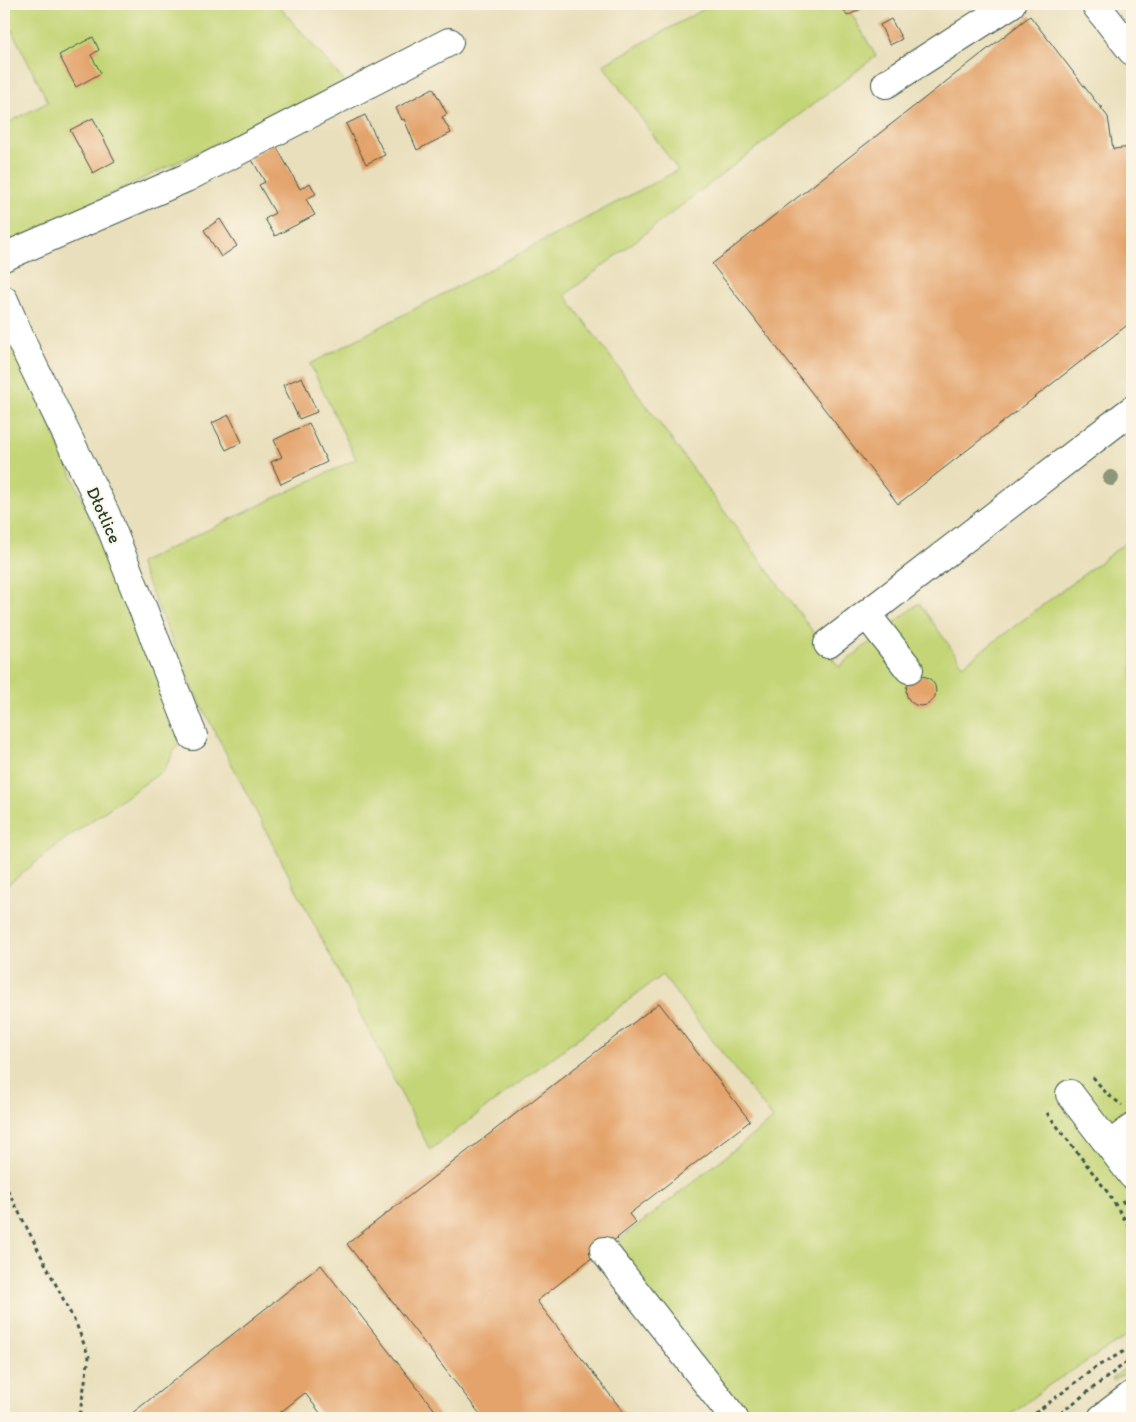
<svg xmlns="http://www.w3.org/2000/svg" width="1136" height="1422" font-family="Itim,sans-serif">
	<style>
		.green { fill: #c4d577; stroke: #728956 }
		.building { fill: #e3a36b }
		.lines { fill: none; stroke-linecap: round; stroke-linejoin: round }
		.minor-casing { stroke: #3d5548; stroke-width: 30 }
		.path { stroke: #3d5548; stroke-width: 3; stroke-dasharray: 4 4; stroke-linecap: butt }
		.minor { stroke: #fff; stroke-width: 28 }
		.tree { fill: #8c9678 }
		.labels { text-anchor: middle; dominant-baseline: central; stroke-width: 4; stroke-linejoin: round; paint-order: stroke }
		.street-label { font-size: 18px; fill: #1f3d34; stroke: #fcf5e5 }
	</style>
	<rect width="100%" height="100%" fill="#fcf5e5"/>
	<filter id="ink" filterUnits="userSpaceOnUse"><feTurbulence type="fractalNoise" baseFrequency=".02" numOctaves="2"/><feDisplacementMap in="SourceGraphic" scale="10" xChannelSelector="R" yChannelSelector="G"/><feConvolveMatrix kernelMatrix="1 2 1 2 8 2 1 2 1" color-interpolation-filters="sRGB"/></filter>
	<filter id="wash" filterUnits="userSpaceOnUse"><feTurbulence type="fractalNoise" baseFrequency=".0096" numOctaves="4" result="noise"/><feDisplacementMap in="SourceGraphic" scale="20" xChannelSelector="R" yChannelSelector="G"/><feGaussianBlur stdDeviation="1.12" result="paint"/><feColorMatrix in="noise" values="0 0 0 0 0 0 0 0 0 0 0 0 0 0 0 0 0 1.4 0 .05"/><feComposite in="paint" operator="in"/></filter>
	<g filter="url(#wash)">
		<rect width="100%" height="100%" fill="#e9dfbc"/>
		<path class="green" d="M4,4H277L345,82L4,245V125L48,102L4,15Z
			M713,4H846L876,56L565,295L839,667L919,603L963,665L1132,538V1333L1046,1387L1007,1418H747L613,1245L773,1119L662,975L430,1150L192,687L139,563L356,459L310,364L678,170L603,65Z
			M4,328L42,406L173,709L179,743L164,770L61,842L4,888Z
			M1132,1363V1369L1113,1381L1111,1379Z"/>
		<g id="blocks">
			<path class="building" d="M840,4H871L847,16Z
				M1030,16L1100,107H1103L1101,108L1108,117L1113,149L1132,147V326L1130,323L898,504L712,264Z
				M891,19L902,39L890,45L880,25Z
				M93,37L99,50L91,55L101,73L76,87L59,55Z
				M433,88L447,114L442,117L451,133L417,150L404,119L402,120L396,108Z
				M365,115L385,155L366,164L346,124Z
				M93,118L115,161L93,173L70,130Z
				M274,142L300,189L310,183L316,194L306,199L315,215L275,236L265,219L275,213L259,185L265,182L251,158Z
				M220,219L237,246L221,257L204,230Z
				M302,377L317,412L299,419L283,385Z
				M229,415L242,442L226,450L212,423Z
				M309,423L327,462L281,484L271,462L282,457L274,440Z
				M906 691a15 15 0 1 1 30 0a15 15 0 1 1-30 0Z
				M659,1003L750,1121L629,1214L636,1223L537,1301L628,1418H483L347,1244Z
				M321,1265L441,1418H324L305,1393L273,1418H126Z"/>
		</g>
	</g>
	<g filter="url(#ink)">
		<use href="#blocks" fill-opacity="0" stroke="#3d5548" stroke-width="1"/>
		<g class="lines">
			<g class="minor-casing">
				<path id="minor" d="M1095,4L1132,51
					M886,84L1011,4
					M4,257L186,178L449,42
					M4,300L24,347L106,515L193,736
					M867,615L909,669
					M828,644L1132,410
					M1070,1094L1132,1175
					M1110,1145L1132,1128
					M604,1251L734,1418
					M1102,1418L1132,1395"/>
			</g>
			<path class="path" d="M1093,1077L1107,1094L1122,1105
				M1047,1113L1106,1190L1132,1231
				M4,1183L77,1326L89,1357L80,1412L73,1418
				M1122,1200L1132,1216
				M1029,1418L1096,1367L1132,1347
				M1054,1418L1132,1358"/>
			<use href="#minor" class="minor"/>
		</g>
		<circle class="tree" cx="1111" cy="478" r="8"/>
	</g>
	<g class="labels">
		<g class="street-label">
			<text transform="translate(104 515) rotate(66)">Dłotlice</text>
		</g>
	</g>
	<rect width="1136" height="1422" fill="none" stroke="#fcf5e5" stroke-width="20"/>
</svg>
